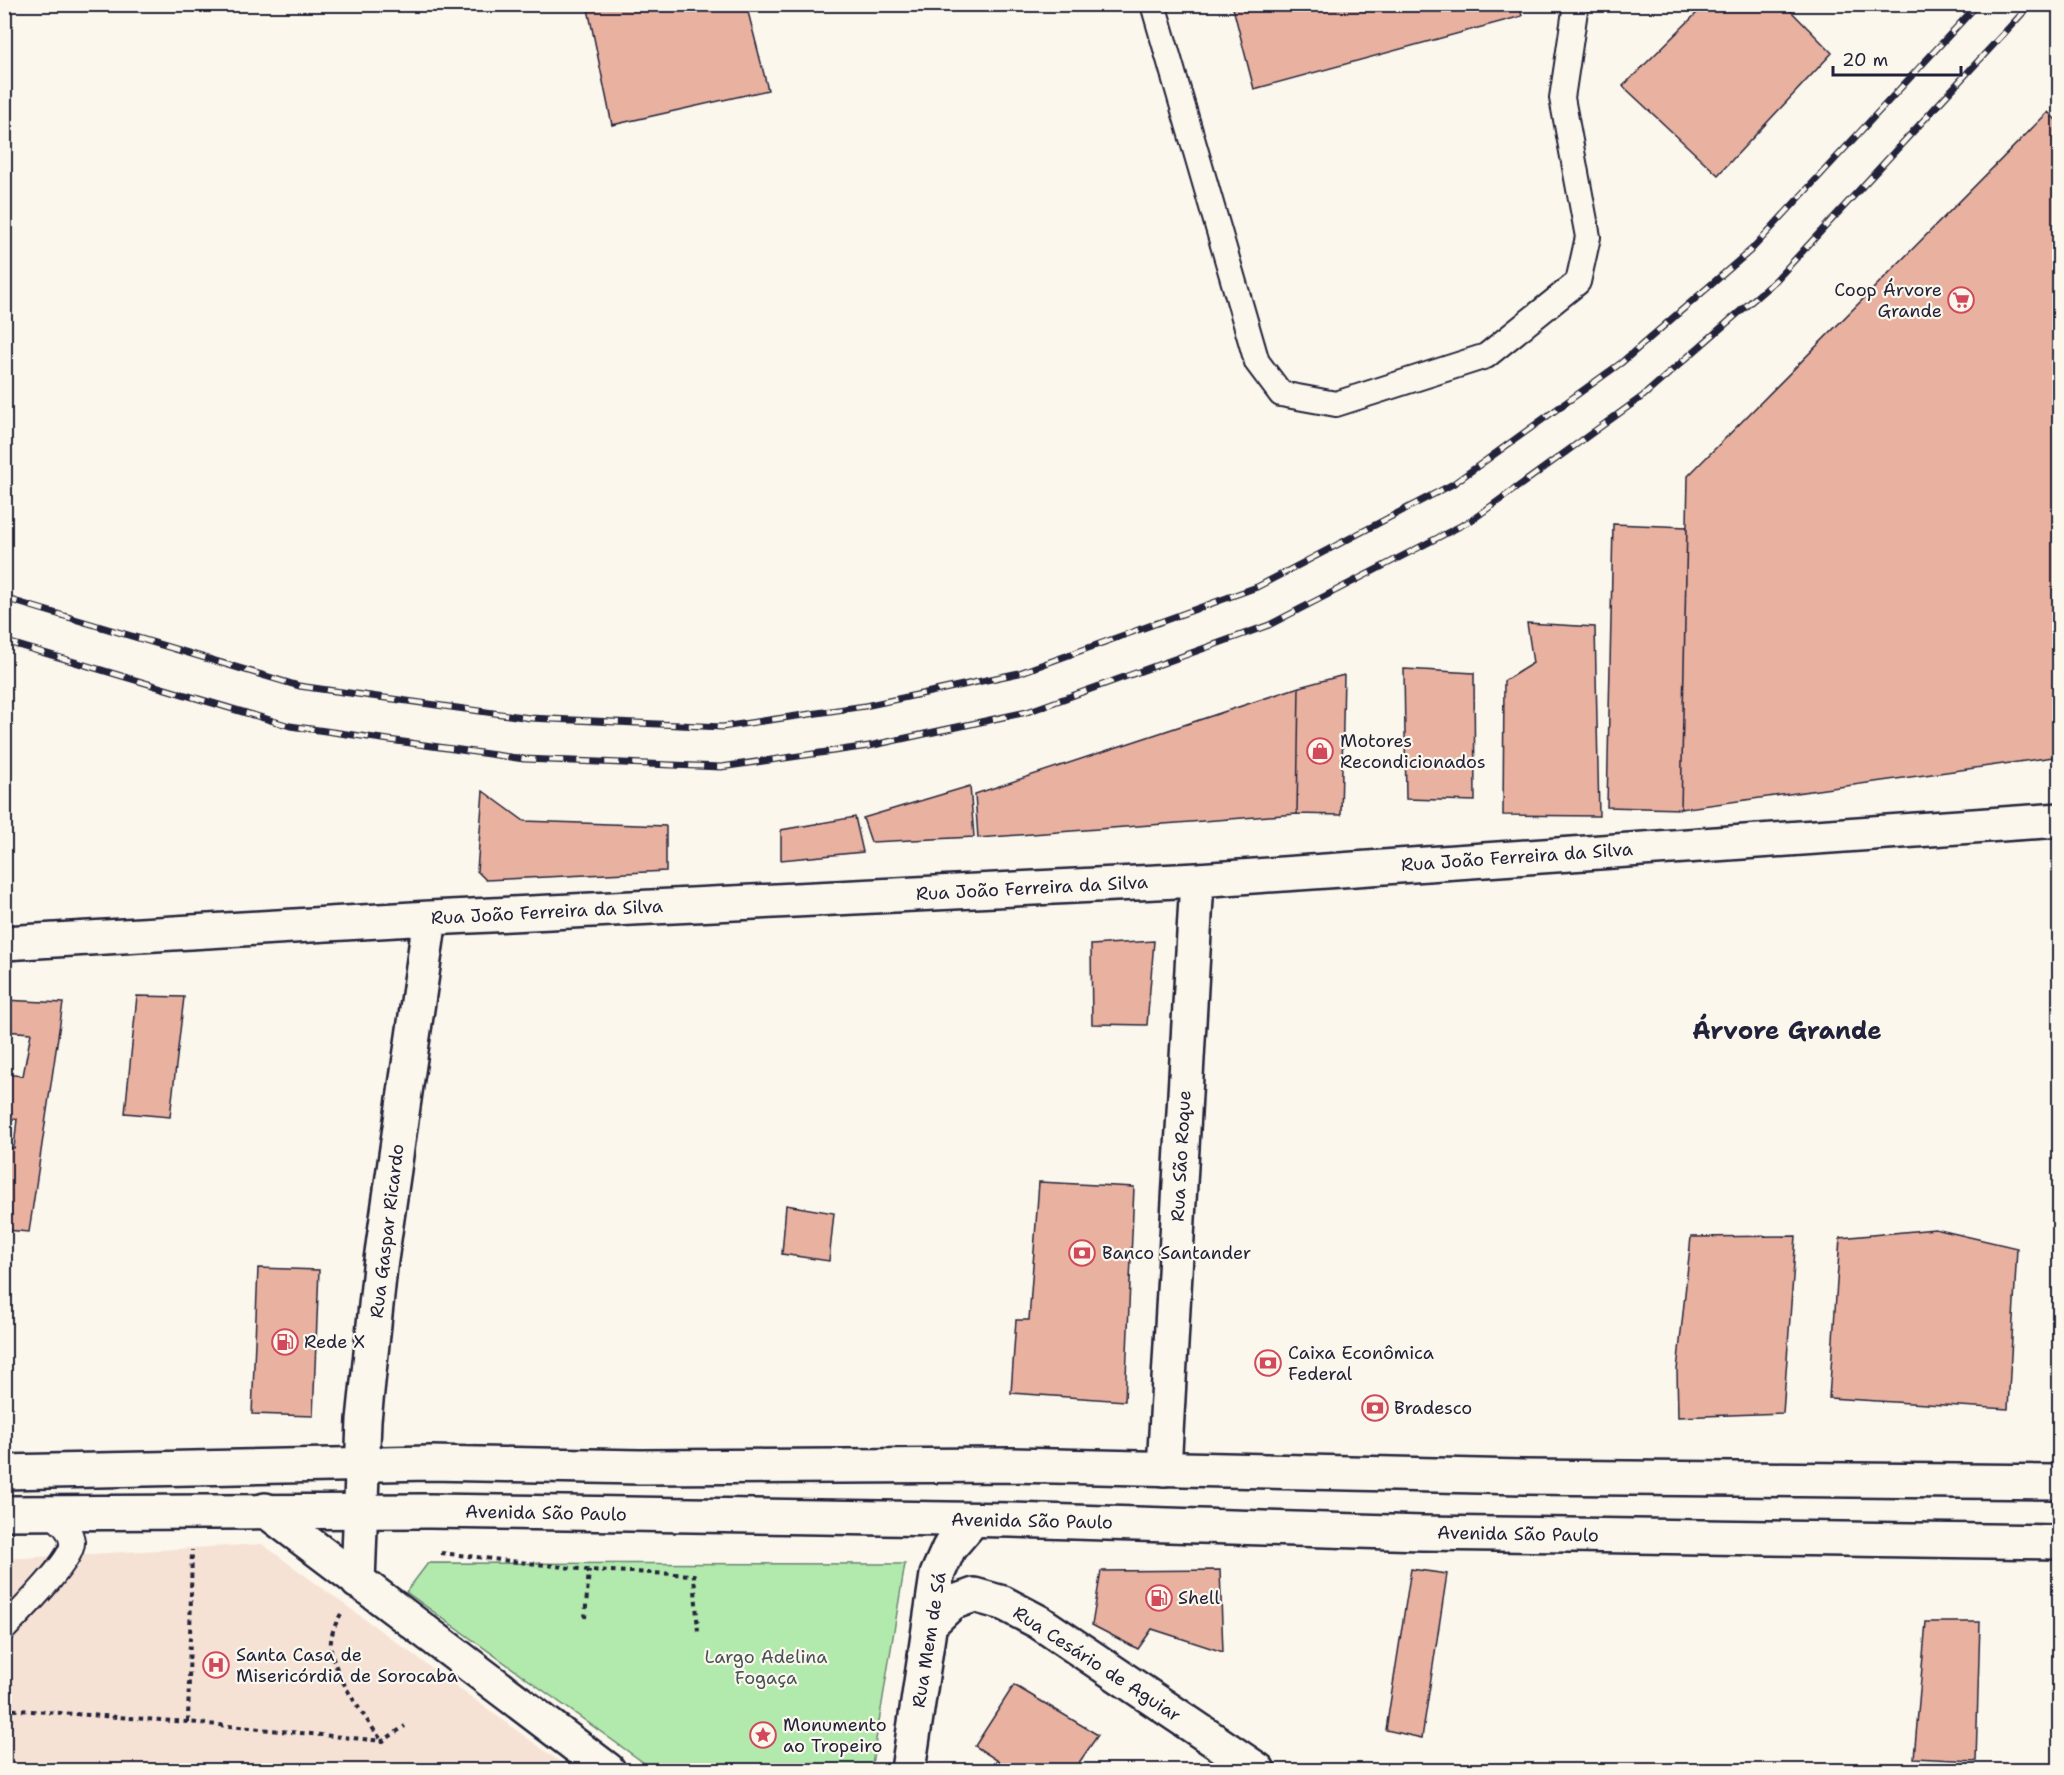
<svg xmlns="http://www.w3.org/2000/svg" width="2064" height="1775" font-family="'Shantell Sans',sans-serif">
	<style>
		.built { fill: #f6e2d5 }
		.green { fill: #b2e9ac; stroke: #6a8674; stroke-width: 1.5 }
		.building { fill: #e9b19f; stroke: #22223b; stroke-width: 1.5 }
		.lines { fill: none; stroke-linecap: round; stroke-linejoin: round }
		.lane-casing { stroke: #22223b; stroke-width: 28 }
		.street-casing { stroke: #22223b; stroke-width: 38 }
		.secondary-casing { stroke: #22223b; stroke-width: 38 }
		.primary-casing { stroke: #22223b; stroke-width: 38 }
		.path { stroke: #22223b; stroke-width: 4; stroke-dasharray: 4.5 4.5; stroke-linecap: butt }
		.lane { stroke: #fbf7ec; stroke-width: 24 }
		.street { stroke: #fbf7ec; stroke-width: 33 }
		.secondary { stroke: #fbf7ec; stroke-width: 33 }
		.primary { stroke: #fbf7ec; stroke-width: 33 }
		.rail-casing { stroke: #22223b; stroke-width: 7 }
		.rail { stroke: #fbf7ec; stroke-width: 4.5; stroke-dasharray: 14; stroke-linecap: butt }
		.labels { text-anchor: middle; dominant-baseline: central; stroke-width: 4.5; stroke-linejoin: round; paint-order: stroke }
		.poi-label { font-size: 18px; fill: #22223b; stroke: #fbf7ec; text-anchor: start }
		.street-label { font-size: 18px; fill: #22223b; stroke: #fbf7ec }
		.park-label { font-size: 18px; fill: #465457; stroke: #fbf7ec }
		.district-label { font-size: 24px; font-weight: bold; fill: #22223b; stroke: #fbf7ec }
	</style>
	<rect width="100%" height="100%" fill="#fbf7ec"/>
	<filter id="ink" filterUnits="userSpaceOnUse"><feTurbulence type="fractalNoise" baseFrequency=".0167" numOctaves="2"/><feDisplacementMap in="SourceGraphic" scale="12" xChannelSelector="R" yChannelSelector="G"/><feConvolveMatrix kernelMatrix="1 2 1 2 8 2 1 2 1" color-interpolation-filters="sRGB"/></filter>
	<g filter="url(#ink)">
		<path class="built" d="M262,1544L571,1770H5L4,1559Z"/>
		<path class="green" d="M428,1563L905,1564L871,1770H654L406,1592Z"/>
		<path class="building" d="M587,4H746L768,90L612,125Z
			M1232,4H1519L1522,16L1254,89Z
			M1706,4H1784L1832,53L1718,175L1623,86Z
			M2048,112L2060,124V756L1681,809L1688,476Z
			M1613,524L1687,527L1681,809L1607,807Z
			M1527,623L1595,627L1599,816L1503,815L1504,681L1533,663Z
			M1404,669L1474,673L1475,801L1406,799Z
			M1344,675L1341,815L1297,814L1299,687Z
			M1299,687L1297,814L978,838L975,794Z
			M970,786L974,837L871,842L863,818Z
			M483,791L524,821L666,826V871L486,880L477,871Z
			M855,817L863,852L781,860V830Z
			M1154,941L1147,1025L1092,1024L1091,945Z
			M137,996L184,997L170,1117L125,1113Z
			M4,1000L63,1003L29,1232L6,1230L8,1211H4V1148H14L17,1119L4,1120V1074L23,1076L31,1033L4,1031Z
			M1039,1182L1134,1187L1125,1401L1011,1393L1016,1320H1029Z
			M786,1205L834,1213L829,1261L782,1254Z
			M1935,1229L2017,1248L2008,1409L1829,1398L1840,1238Z
			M1796,1236L1783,1413L1678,1417L1677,1370L1691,1237Z
			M258,1268L319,1270L313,1416L252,1414Z
			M1411,1569L1447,1574L1422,1738L1386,1730Z
			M1220,1570L1223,1652L1152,1629L1138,1649L1092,1625L1101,1571Z
			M1926,1622H1980L1976,1761L1914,1758Z
			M1014,1685L1098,1735L1074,1770H1012L975,1746Z
			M1420,1765L1448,1770H1419Z"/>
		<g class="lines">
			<g class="lane-casing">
				<path id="lane" d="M1153,4L1257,362L1281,394L1336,404L1486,356L1578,282L1588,237L1562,98L1576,4
					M4,1629C18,1614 74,1559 72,1542C71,1529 60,1522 51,1513"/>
			</g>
			<g class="street-casing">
				<path id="street" d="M4,943L430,918L1197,880L2060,820
					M1164,1469L1197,880
					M358,1582L364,1420L380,1267L430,918
					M932,1622L952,1603L974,1595L1003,1603L1039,1622L1258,1770
					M908,1770L937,1575L949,1548L973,1520"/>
			</g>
			<g class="secondary-casing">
				<path id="secondary" d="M265,1510L608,1770"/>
			</g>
			<g class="primary-casing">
				<path id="primary" d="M4,1472L430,1463L640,1467L1012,1465L1523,1477L2060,1482
					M4,1513L429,1511L1011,1520L1422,1533L2060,1542"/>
			</g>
			<path class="path" d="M441,1553L589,1570L694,1575L698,1632
				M341,1614C334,1625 328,1641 332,1655C340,1684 364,1716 382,1741
				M585,1618L589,1570
				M4,1709L188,1722L383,1741L405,1726
				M188,1722L192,1550"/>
			<use href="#lane" class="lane"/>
			<use href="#street" class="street"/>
			<use href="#secondary" class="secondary"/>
			<use href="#primary" class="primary"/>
			<g class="rail-casing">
				<path id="rail" d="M4,598L299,686L530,718L722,727L865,706L1019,673L1257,587L1453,484L1621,363L1751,250L1978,4
					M4,641L290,726L524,759L721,767L869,746L1027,712L1269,625L1472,520L1643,396L1776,280L2031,4"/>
			</g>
			<use href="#rail" class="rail"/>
		</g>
	</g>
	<defs>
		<g id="supermarket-ring" transform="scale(1.35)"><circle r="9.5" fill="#fbf7ec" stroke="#d1495b" stroke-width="1.5"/><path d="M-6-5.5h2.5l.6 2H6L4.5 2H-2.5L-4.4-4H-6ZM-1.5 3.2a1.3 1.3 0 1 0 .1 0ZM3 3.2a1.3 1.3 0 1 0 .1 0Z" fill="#d1495b"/></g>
		<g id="shop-ring" transform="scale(1.35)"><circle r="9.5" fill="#fbf7ec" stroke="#d1495b" stroke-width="1.5"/><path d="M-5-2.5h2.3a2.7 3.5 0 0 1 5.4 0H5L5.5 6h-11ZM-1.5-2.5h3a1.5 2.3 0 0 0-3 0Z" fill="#d1495b"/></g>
		<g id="bank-ring" transform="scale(1.35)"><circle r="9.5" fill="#fbf7ec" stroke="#d1495b" stroke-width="1.5"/><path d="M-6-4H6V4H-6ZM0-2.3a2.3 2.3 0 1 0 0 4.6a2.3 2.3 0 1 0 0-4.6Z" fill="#d1495b"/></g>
		<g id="fuel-ring" transform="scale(1.35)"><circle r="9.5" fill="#fbf7ec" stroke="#d1495b" stroke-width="1.5"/><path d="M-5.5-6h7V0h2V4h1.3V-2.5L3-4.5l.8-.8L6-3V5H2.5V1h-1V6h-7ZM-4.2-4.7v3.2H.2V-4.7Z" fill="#d1495b"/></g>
		<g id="hospital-ring" transform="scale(1.35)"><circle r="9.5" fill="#fbf7ec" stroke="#d1495b" stroke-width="1.5"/><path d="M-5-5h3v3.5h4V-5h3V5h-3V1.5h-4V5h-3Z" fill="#d1495b"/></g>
		<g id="sight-ring" transform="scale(1.35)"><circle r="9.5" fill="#fbf7ec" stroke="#d1495b" stroke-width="1.5"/><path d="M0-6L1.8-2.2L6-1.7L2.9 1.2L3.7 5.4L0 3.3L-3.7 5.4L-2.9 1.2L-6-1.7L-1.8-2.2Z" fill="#d1495b"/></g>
	</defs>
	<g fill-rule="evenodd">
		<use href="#supermarket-ring" x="1961" y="300"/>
		<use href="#shop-ring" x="1320" y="751"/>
		<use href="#bank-ring" x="1082" y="1253"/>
		<use href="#fuel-ring" x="285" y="1342"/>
		<use href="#bank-ring" x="1268" y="1363"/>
		<use href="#bank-ring" x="1375" y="1408"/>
		<use href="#fuel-ring" x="1159" y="1598"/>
		<use href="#hospital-ring" x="216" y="1665"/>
		<use href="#sight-ring" x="763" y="1735"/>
	</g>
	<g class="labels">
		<g class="poi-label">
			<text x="1942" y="290" text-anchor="end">Coop Árvore<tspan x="1942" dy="21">Grande</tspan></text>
			<text x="1340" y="741">Motores<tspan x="1340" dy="21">Recondicionados</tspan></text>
			<text x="1102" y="1253">Banco Santander</text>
			<text x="304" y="1342">Rede X</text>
			<text x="1288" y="1353">Caixa Econômica<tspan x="1288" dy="21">Federal</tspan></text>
			<text x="1394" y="1408">Bradesco</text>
			<text x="1178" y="1598">Shell</text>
			<text x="236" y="1655">Santa Casa de<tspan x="236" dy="21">Misericórdia de Sorocaba</tspan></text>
			<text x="783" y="1725">Monumento<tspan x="783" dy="21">ao Tropeiro</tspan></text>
		</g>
		<g class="street-label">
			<text transform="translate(1517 857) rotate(-4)">Rua João Ferreira da Silva</text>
			<text transform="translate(1032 888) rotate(-3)">Rua João Ferreira da Silva</text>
			<text transform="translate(547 912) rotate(-3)">Rua João Ferreira da Silva</text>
			<text transform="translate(1181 1156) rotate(-87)">Rua São Roque</text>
			<text transform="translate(387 1231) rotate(-83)">Rua Gaspar Ricardo</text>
			<text transform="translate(546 1513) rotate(1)">Avenida São Paulo</text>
			<text transform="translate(1032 1521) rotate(1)">Avenida São Paulo</text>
			<text transform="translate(1518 1534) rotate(1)">Avenida São Paulo</text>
			<text transform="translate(929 1640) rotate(-81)">Rua Mem de Sá</text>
			<text transform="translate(1097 1664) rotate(33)">Rua Cesário de Aguiar</text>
		</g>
		<g class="park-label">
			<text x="766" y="1657">Largo Adelina<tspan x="766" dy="21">Fogaça</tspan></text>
		</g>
		<g class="district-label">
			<text x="1787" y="1031">Árvore Grande</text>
		</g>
	</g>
	<rect width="2064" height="1775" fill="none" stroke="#fbf7ec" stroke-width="24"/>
	<rect x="12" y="12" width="2040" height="1751" fill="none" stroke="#22223b" stroke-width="2" filter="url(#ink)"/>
	<path d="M1833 66v9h128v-9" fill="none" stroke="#22223b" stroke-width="3"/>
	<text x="1842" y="66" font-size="18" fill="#22223b" stroke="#fbf7ec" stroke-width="4.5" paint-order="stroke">20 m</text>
</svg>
